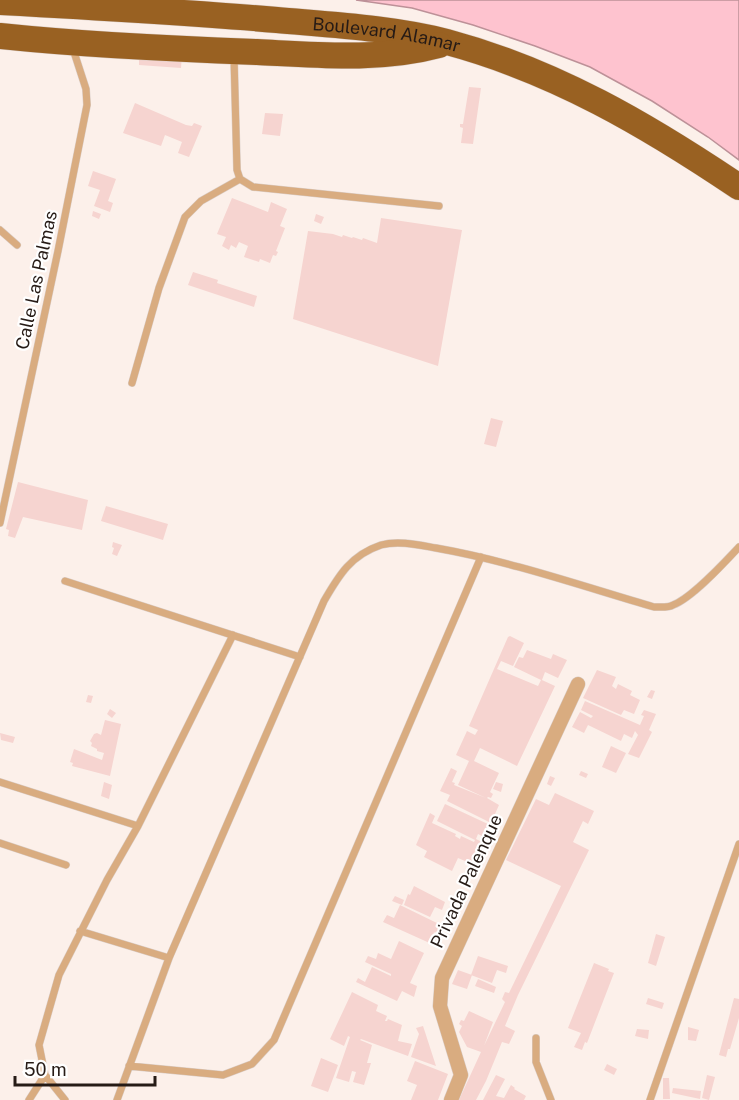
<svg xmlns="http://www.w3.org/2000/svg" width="739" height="1100" font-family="'Public Sans',sans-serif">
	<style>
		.water { fill: #fec3cf; stroke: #bd9198; stroke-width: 1.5 }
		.building { fill: #f6d4d0 }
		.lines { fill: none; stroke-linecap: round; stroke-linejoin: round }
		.lane-casing { stroke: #dacec8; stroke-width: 8 }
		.street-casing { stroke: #dacec8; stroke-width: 15 }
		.highway-casing { stroke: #dacec8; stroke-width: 27 }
		.lane { stroke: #d9ac80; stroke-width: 7 }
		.street { stroke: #d9ac80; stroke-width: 14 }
		.highway { stroke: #996122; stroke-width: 26 }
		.labels { text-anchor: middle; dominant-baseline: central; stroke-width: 4.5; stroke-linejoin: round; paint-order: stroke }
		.street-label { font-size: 18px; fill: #261b16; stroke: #fff }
	</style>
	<rect width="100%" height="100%" fill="#fcf0ea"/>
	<path class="water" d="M356,0H739V160L708,137L652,101L590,67L535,46L473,25L412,8Z"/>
	<path class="building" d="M182,55L181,68L139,65V59Z
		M469,87L481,88L473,144L461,143L463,128L460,127V124H463Z
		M135,103L186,125L192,126L194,123L202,126L189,157L178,153L182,142L165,135L161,146L123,133Z
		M265,113L283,114L280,136L262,134Z
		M93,171L116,179L108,201L113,203L110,212L94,206L100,190L88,186Z
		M232,198L268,212L271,202L287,209L280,226L285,228L276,251L278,252L276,256L273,255L270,263L260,259L259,262L244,257L248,246L239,242L236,248L231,245L229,250L222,246L226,237L217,234Z
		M93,211L101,214L99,219L92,216Z
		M316,214L324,217L321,224L314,221Z
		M381,218L462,230L438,366L293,319L308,231L333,234L342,237L343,235L352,238L353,237L362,240L363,238L377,243Z
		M193,272L218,280L217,283L257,296L254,307L188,285Z
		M491,418L503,421L496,447L484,444Z
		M18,482L88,500L82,530L23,517L15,538L8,536L9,530L6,529Z
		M106,506L168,524L163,540L101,521Z
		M113,542L122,545L117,556L112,554L114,548L112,547Z
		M510,636L524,643L513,666L501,661L497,669L538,686L541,680L514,667L519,657L523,658L527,650L551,659L553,654L567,660L558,678L545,672L542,680L555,686L517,766L480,748L474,761L499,773L490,792L493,794L491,798L488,797L487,798L499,805L491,823L447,801L450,795L440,791L451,768L457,771L452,782L455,783L454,785L486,798L458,785L469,761L456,755L467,731L475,735L478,730L469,726L508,637Z
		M597,670L616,677L612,686L616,689L618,684L632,691L630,695L640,700L634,714L624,710L621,715L583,698Z
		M651,690L655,691L652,699L647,697Z
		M88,695L93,696L91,703L86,702Z
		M585,701L640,725L644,716L641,715L644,710L656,714L649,730L652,732L639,758L628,754L638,735L635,731L632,738L624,734L621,741L588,725L584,733L572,727L580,712L591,718L593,716L581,710Z
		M110,709L116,713L112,718L107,714Z
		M105,720L121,724L110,776L72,766L73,763L70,762L74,749L102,760L104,753L97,751V749L91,746L92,743L90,741L94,734L97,733L101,735Z
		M0,733L15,737L13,743L1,740Z
		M611,746L626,753L616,773L602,767Z
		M581,771L588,774L586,778L579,775Z
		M550,776L555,778L551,786L547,784Z
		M104,782L112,785L109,799L101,796Z
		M496,782L503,784L501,792L493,789Z
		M555,793L594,811L588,824L583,821L573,842L589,850L518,995L505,1026L515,1031L509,1044L502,1042L486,1081L476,1100H459L481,1052L467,1047L459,1032L462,1026L459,1024L461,1020L464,1021L469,1011L493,1022L484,1046L505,1002L502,999L505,992L509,993L561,886L506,860L536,799L549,805Z
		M445,804L490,825L484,837L478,834L476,839L482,842L472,864L458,858L452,871L424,857L427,851L416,845L430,813L435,816L432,823L456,834L455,836L460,839L461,836L474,842L475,840L437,821Z
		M414,886L445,902L442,910L435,907L430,917L404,905L408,894L410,895Z
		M395,896L404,900L402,905L392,901Z
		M400,905L441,925L438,931L433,933L439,936L434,945L383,922L387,915L394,918Z
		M656,934L665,937L656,966L648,963Z
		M399,941L424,953L410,983L417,986L414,997L402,991L397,1001L356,982L358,978L365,982L372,967L391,976V974L365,962L368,956L376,959L378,953L391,959Z
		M478,956L508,966L506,973L497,970L492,983L471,975Z
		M594,963L609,969L608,971L614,973L587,1043L585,1042L582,1050L574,1047L581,1033L568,1028Z
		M458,970L472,975L467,989L452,984Z
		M478,979L496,987L494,993L475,986Z
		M352,992L378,1005L376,1011L387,1016L385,1021H387L388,1019L402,1025L398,1041L412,1044L408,1056L361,1039L360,1040L372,1045L367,1063H371L364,1085L353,1082L356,1072L352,1071L349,1082L336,1078L350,1037L348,1036L344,1046L330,1039Z
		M648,998L664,1003L662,1009L646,1004Z
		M734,998L739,999V1018L730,1049H728L726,1057L719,1055Z
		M423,1026L425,1032L436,1066L411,1057L419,1034L416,1028Z
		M688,1027L699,1030L696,1041L688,1040Z
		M637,1029L649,1030L648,1039L635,1036Z
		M321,1058L338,1065L328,1092L311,1086Z
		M415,1061L448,1074L438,1100H411L417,1085L407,1081Z
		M607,1064L617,1069L614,1075L604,1070Z
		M496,1075L505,1079L496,1096L504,1098L511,1085L515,1088L514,1089L526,1096L524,1100H483Z
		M707,1075L715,1077L709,1100L702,1098Z
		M663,1078H669L670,1099H663Z
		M673,1088L701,1091L700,1099L672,1093Z"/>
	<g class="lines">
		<g class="lane-casing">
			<path id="lane" d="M234,57L237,170L240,179L253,187L439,206
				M0,230L17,245
				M132,383L159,288L185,217L201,201L240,179
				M0,523L58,251L87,105L86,89L73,49
				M65,581L300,657
				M0,782L138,826
				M0,843L66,865
				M80,931L169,958
				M536,1038V1062L551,1100
				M129,1066L223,1075L252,1064L274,1040L481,557
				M29,1100L45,1075
				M65,1100L45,1075L39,1045L59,975L107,880L138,826L233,635
				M117,1100L169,958L324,601C339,575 351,555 381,545C398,540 419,545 436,548C510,561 582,586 654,607C660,607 668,608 673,605C692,598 724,563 739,547
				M650,1100L739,844"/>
		</g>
		<g class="street-casing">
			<path id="street" d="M451,1100L461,1075L440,1006L442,978L578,684"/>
		</g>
		<g class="highway-casing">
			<g id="highway">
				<path id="s1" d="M0,2C92,7 184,12 277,20C334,25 392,28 447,42C555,71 647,125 739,187"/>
				<path d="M0,36C85,45 171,49 257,52C317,55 380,61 439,45"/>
			</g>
		</g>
		<use href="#lane" class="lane"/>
		<use href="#street" class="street"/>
		<use href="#highway" class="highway"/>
	</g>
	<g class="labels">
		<g class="street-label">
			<text stroke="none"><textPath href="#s1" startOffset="388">Boulevard Alamar</textPath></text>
			<text transform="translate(36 280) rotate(-78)">Calle Las Palmas</text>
			<text transform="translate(466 881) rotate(-65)">Privada Palenque</text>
		</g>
	</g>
	<path d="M15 1076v9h140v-9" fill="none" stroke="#261b16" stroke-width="3"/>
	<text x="24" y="1076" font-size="18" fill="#261b16" stroke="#ffffff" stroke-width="4.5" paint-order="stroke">50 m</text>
</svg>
